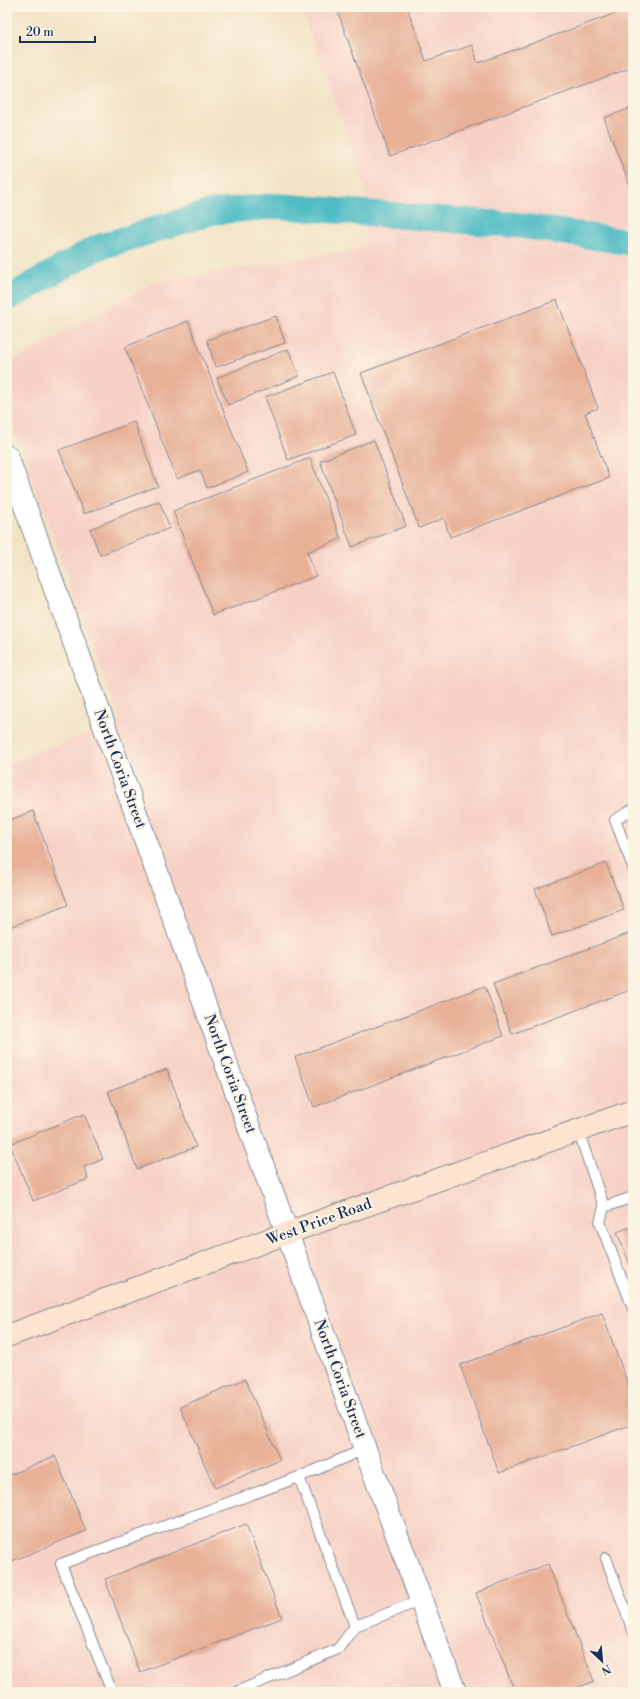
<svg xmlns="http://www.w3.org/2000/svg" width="640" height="1699" font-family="'Libre Bodoni',serif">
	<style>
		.built { fill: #f7d1c6 }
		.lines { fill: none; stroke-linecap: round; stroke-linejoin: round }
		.canal { stroke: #4ebcc5; stroke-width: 26 }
		.building { fill: #e8b097 }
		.service-casing { stroke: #868992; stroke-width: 12 }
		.tertiary-casing { stroke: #868992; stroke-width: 24 }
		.secondary-casing { stroke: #868992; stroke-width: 24 }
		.service { stroke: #fff; stroke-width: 10 }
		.tertiary { stroke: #fff; stroke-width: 22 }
		.secondary { stroke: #fde4d1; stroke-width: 22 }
		.labels { text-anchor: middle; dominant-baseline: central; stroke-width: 4; stroke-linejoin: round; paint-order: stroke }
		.street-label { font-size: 15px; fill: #1b2f5e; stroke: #fcf5e5 }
	</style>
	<rect width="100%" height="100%" fill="#fcf5e5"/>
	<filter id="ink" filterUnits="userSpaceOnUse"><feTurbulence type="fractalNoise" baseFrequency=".025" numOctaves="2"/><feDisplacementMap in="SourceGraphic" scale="8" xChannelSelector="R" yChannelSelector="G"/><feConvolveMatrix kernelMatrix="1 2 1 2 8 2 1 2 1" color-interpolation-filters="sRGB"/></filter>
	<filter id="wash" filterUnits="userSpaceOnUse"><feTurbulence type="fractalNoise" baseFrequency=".012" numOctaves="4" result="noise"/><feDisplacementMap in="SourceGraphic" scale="16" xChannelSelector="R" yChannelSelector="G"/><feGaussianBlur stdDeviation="0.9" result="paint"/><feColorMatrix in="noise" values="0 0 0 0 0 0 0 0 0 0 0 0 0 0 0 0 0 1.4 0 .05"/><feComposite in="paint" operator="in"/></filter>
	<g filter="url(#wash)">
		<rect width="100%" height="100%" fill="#f2e3c5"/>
		<path class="built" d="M301,7H633V1692H7V764L120,721L7,410V365L153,283L365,248L368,194Z"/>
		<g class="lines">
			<path class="canal" d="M7,299L96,248L212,212L277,206L516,225L633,243"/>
		</g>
		<g id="blocks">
			<path class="building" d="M336,7H407L426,61L472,45L478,63L633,7V67L390,156Z
				M633,107V194L604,118Z
				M557,300L598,408L585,413L609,478L450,537L444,518L419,528L361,373Z
				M276,316L285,343L216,367L207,340Z
				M188,321L248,472L207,488L200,470L177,479L125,347Z
				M288,349L299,376L228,405L217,378Z
				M333,372L356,435L288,460L265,397Z
				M134,422L158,486L84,514L59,450Z
				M374,440L406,526L352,547L320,461Z
				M310,458L341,539L307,552L316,576L213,615L173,511Z
				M159,501L170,528L100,555L90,529Z
				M33,811L68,905L7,928V821Z
				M606,863L624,910L552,936L535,889Z
				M633,932V989L512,1034L493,984Z
				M485,986L503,1036L314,1107L295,1057Z
				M167,1069L196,1147L137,1169L108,1091Z
				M84,1114L103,1159L84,1167L88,1179L33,1201L10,1144Z
				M633,1226V1272L617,1232Z
				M602,1313L633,1399V1424L499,1473L460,1365Z
				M245,1379L280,1460L215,1488L180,1407Z
				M55,1456L86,1531L7,1563V1476Z
				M246,1524L282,1618L140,1672L105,1579Z
				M548,1564L594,1681L567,1692H515L476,1593Z"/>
		</g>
	</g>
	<g filter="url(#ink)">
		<use href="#blocks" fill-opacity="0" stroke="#868992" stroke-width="1"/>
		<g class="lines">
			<g class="service-casing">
				<path id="service" d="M633,809L615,820L633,867
					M578,1130L604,1207L633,1197
					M604,1207L600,1222L633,1308
					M299,1477L355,1626
					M606,1558L633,1631
					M112,1692L61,1564L299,1477L365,1449
					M236,1692L338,1649L355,1626L422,1600
					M632,1692H633"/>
			</g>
			<g class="tertiary-casing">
				<path id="tertiary" d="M7,456L365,1449L455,1692"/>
			</g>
			<g class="secondary-casing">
				<path id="secondary" d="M7,1336L287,1233L633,1111"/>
			</g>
			<use href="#service" class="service"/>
			<use href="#tertiary" class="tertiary"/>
			<use href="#secondary" class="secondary"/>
		</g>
	</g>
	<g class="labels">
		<g class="street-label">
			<text transform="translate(120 769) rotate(70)">North Coria Street</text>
			<text transform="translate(230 1074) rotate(70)">North Coria Street</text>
			<text transform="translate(319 1222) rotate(-20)">West Price Road</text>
			<text transform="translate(340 1379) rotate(70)">North Coria Street</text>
		</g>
	</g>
	<rect width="640" height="1699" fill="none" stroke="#fcf5e5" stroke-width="24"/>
	<g transform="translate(602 1661) rotate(154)" stroke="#fcf5e5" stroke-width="3" paint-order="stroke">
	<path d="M0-3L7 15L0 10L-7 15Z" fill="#1b2f5e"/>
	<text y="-6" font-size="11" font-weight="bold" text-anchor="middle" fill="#1b2f5e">N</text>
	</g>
	<path d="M20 36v6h75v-6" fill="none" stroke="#1b2f5e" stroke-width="2"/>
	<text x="26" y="36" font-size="12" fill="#1b2f5e" stroke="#fcf5e5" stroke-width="3" paint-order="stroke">20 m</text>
</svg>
